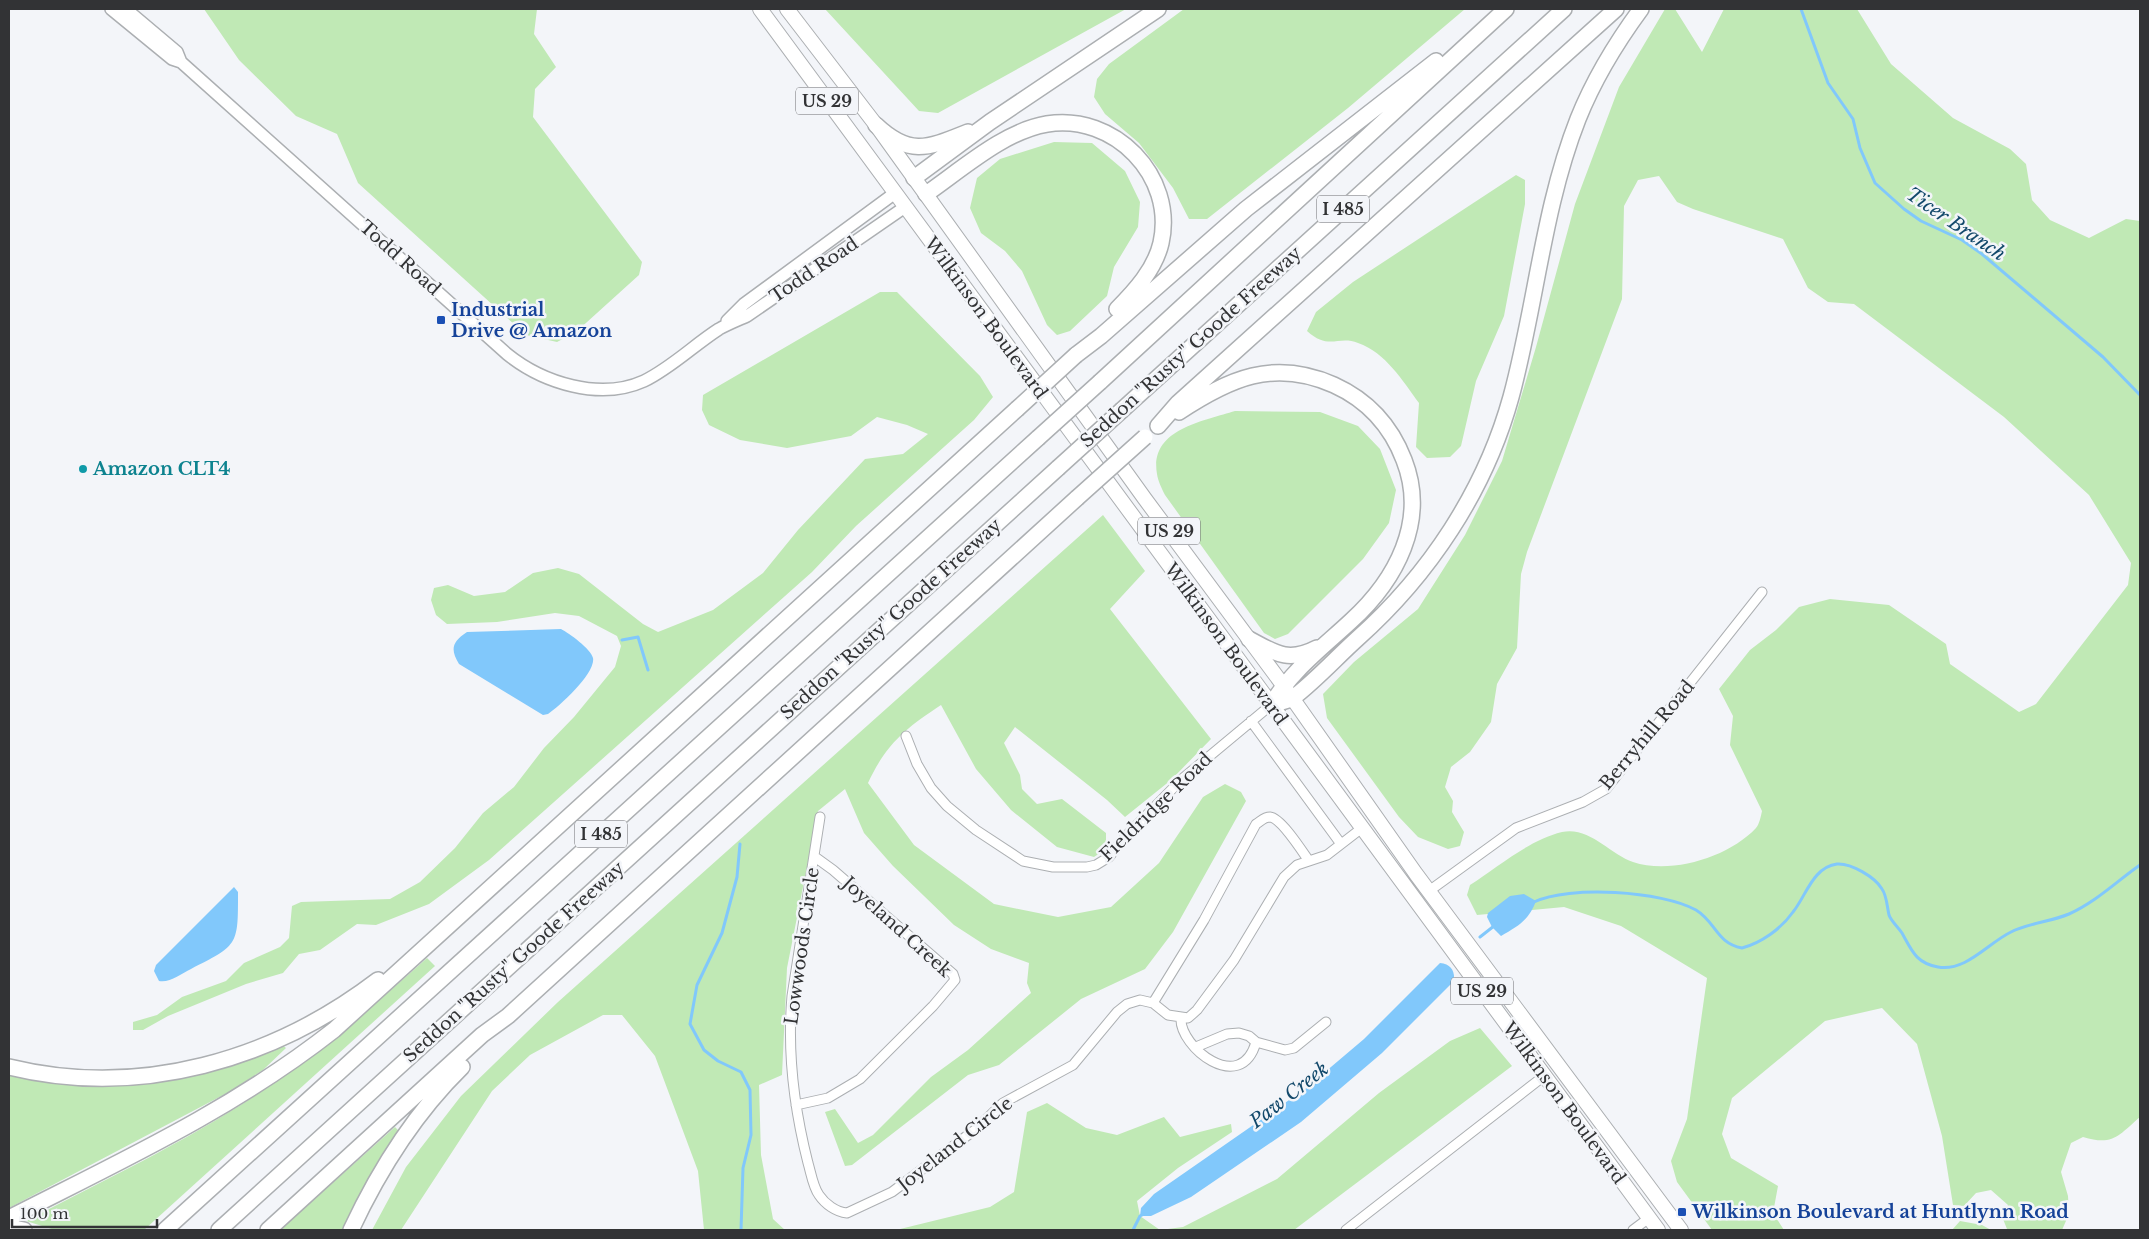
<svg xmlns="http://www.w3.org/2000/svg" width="2149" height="1239" font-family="'Libre Baskerville',serif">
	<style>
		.green { fill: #c0e9b5 }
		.water { fill: #81c8fb }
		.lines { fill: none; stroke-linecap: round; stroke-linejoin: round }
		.stream { stroke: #81c8fb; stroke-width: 3 }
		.minor-casing { stroke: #acafb2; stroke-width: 11 }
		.tertiary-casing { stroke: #acafb2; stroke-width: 14 }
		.primary-casing { stroke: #acafb2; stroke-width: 16 }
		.motorway-casing { stroke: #acafb2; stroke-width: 18 }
		.minor { stroke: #fff; stroke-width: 9 }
		.tertiary { stroke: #fff; stroke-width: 11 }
		.primary { stroke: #fff; stroke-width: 14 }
		.motorway { stroke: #fff; stroke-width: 15 }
		.motorway-bridge-casing { stroke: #acafb2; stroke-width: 18; stroke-linecap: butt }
		.motorway-bridge { stroke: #fff; stroke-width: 15 }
		.transit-dot { fill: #1a4fb4; stroke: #f3f5f9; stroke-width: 2 }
		.culture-dot { fill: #0f9aa8; stroke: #f3f5f9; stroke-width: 2 }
		.labels { text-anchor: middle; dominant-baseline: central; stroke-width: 5; stroke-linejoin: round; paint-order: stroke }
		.shield { fill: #f3f5f9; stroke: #6c6d70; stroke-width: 1 }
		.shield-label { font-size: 16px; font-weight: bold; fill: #323335 }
		.street-label { font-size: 18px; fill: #323335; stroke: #f3f5f9 }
		.transit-label { font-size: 18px; font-weight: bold; fill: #164399; stroke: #f3f5f9; text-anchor: start }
		.culture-label { font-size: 18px; font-weight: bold; fill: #0d838f; stroke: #f3f5f9; text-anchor: start }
		.water-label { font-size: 19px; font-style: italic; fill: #13496b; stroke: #f3f5f9 }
	</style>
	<rect width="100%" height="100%" fill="#f3f5f9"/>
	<path class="green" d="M204,9H537L534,34L556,67L535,89L533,117L642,262L639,275L576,332L557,342L526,335L358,183L337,134L296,116L239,60Z
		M825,9H1126L938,113L919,111Z
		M1184,9H1465L1348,108L1207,219H1189L1173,188L1139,143L1105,114L1094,97L1097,79L1109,64Z
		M1665,9H1675L1702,52L1724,9H1857L1891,64L1953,118L2010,149L2026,164L2032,200L2050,220L2089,238L2126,219L2140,221V1117C2118,1136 2113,1146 2083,1137L2071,1143L2061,1172L2068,1196L2069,1214L2062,1230L2007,1229L2003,1219L2008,1205L1991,1190L1976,1193L1964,1206L1953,1205L1942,1136L1917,1044L1882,1008L1825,1021L1732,1098L1722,1134L1731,1158L1778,1186L1773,1213L1784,1230H1712L1677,1182L1671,1161L1687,1119L1707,978L1621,926L1564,907L1477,915L1467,895L1470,885C1498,867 1529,840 1562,832C1589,826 1610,854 1633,862C1671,875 1729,857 1756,828C1759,825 1761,816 1762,811L1730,745L1733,716L1719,689L1750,650L1776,630L1799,607L1830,599L1889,605L1946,644L1950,664L2019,712L2036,704L2128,585L2131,563L2089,495L2004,417L1854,304L1828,302L1808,288L1783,239L1693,209L1677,202L1659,176L1638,180L1624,206L1622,299L1527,552L1521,574L1517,648L1497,684L1491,722L1470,752L1451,767L1445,787L1453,801L1452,812L1464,832L1460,846L1448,849L1418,837L1399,817L1327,718L1323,694L1354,662L1418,609L1465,535L1502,461L1536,347L1575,204L1619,87Z
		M1054,142L1092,143L1125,171L1140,202L1138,227L1114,267L1107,296L1070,331L1057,335L1047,325L1022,271L1005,251L981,233L970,208L977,178L1000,159Z
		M1516,175L1525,180V204L1504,316L1476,381L1461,446L1450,457L1427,458L1416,447L1419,403C1402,380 1386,353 1358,343C1338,335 1329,351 1307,331L1316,312L1353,282Z
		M880,292H897L980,376L993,397L974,420L856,526L812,572L489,860L429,904L376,925L357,924L320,950L299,954L283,973L246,984L168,1016L143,1030H133V1022L157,1015L182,997L226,981L244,963L280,947L289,938L292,906L301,902L390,899L420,882L455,848L483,813L514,787L544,748L574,717L615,667L621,646L617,636L579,616L555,613L497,622L447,624L436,615L431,600L434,588L448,585L474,596L505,592L533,573L558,568L579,574L643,624L658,632L713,610L763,573L798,530L865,459L903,454L928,434L907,425L877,417L851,436L787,448L740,440L709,425L702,410L703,395Z
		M1235,411L1320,412L1358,426L1380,449L1396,490L1389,523L1363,559L1288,634L1275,639L1264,633L1165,495C1162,489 1158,481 1157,474C1149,429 1204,421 1235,411Z
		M1103,515L1145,571L1110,609L1211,739L1171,780L1125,817L1107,800L1015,727L1004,743L1020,775L1022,789L1037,804L1062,799L1106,833V849L1094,857L1057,847L1011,810L976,769L941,705C906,728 886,744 868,783L914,845L994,904L1058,917L1111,907L1159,863L1203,797L1225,784L1241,792L1246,801L1173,932L1145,969L1081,999L999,1065L968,1075L852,1165L845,1166L825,1112L835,1109L858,1143L873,1135L931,1077L968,1050L1031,993L1027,983L1029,963L991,949L954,925L893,866L864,833L845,789L818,811L787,968L782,1075L759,1085L761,1155L773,1219L785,1230H704L698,1171L655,1056L622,1015H603L530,1055L492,1091L401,1230H372L406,1167L461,1096L558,1002Z
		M427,958L435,966L144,1230H55L26,1221C106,1179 190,1140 265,1089C323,1050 375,1004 427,958Z
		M1480,1028L1512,1066L1294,1230H896L990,1207L1014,1192L1027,1112L1047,1103L1086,1128L1117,1135L1164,1117L1180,1137L1231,1124L1232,1132L1178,1168L1137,1201L1140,1216L1160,1230L1183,1227L1277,1179L1379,1093L1450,1041Z
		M281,1044L286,1048L263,1070L229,1092L9,1208V1072L134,1083L192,1076L259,1056Z
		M395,1127L400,1132L372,1172L345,1230H280Z
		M1960,1221L1982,1225L1991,1230H1952Z"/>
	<path class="water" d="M561,629C569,633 591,649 593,658C596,673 560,706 548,714L543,715L459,664C450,649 452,642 467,632Z
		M234,887L238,892C238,945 239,945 191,969C181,974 170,983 159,981L154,971L156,965Z
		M1524,894L1536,901C1529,920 1518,926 1501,936L1492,927L1487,917L1488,913L1510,896Z
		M1440,963C1451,964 1455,971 1454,981L1382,1053L1301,1122L1191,1197L1151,1216H1140L1141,1208L1154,1194L1305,1089L1364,1039Z"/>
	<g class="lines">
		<path class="stream" d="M1801,9L1828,83L1853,119L1860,148L1875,183L1904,209L1921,221L1962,240L1982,254L2103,357L2140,395
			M622,640L638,637L648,670
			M740,844L737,877L722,933L697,985L690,1024L704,1050L718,1061L741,1072L750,1090L751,1135L743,1168L741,1230
			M1534,902C1569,885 1662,891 1696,910C1716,922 1716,943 1742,948C1761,943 1781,929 1793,912C1806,896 1813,867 1837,864C1851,863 1875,877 1882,889C1887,896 1887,907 1889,915C1891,921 1898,927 1902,933C1912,951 1916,963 1938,967C1966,972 1988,943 2011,932C2029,923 2050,922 2069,914C2096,902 2117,881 2140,865
			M1480,937L1494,926
			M1133,1230L1140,1216L1144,1214"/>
		<g class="minor-casing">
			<path id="minor" d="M1251,721L1341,844
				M906,736L917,764L931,788L947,806L976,830L1023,861L1053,867H1087L1096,865L1109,857L1126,836L1182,779L1271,705
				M820,817L792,996C787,1053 794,1108 808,1163C811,1173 813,1187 819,1195C825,1204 836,1212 847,1213L892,1192L976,1129L1003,1103L1073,1065L1117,1012L1127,1004L1140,1000L1153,1003L1168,1015L1188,1018L1197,1010L1234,960L1284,877L1297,865L1327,855L1362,828
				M1429,891L1516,828L1583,802L1606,789L1762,592
				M1153,1003L1204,920L1256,824C1261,821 1264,817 1270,817C1281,818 1302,851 1309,861
				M1181,1018C1179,1047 1241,1096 1256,1042
				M1196,1047L1227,1034L1239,1033L1249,1036L1256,1042L1285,1050L1294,1048L1326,1022
				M796,1105L828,1098L860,1079L933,1006L955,980L953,974L833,870L815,857
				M1346,1230L1544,1076
				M1633,1230L1649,1218"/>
		</g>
		<g class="tertiary-casing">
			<path id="tertiary" d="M111,9L172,59L181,62
				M126,9L177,52L181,62L507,354C543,383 600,401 644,381C671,368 694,345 719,329C728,324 738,320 747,316L905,207
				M727,321L744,304L895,193"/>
		</g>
		<g class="primary-casing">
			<path id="primary" d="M760,9L1658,1230
				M787,9L876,125L1145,499L1283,685L1416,874L1681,1230"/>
		</g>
		<g class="motorway-casing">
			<path id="motorway" d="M876,125C910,157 928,148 968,132
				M914,178L990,122L1158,9
				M926,194C961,170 1004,131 1047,124C1114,113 1176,176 1161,243C1155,269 1135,291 1117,309
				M1076,355L1101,336L1246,209L1436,61
				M1100,382L1506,9
				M1122,410L1564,9
				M1179,412C1229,379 1273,358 1334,385C1367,400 1391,426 1404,460C1428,521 1396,580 1351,621C1322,648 1291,671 1271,705
				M1158,426L1178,403L1616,9
				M1249,639C1275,653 1288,663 1317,648
				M1271,705C1278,703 1288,701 1294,697C1316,680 1336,658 1357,639C1429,575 1485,491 1511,397C1536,305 1543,208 1578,119C1594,79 1616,43 1641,9
				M9,1067C140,1099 273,1060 378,980
				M9,1218C123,1160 232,1110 334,1030L1017,409
				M9,1227L24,1230
				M165,1230L1038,438
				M219,1230L1058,468
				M268,1230L482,1035L508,1016L1077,498
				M351,1230C379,1170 414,1114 462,1067"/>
		</g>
		<use href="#minor" class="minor"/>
		<use href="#tertiary" class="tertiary"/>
		<use href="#primary" class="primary"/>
		<use href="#motorway" class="motorway"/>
		<g class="motorway-bridge-casing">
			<path id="motorway-bridge" d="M1017,409L1076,355
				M1038,438L1100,382
				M1058,468L1122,410
				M1077,498L1145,437"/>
		</g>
		<use href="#motorway-bridge" class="motorway-bridge"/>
	</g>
	<g class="transit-dot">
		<rect x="436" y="315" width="10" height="10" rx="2.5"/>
		<rect x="1677" y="1207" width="10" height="10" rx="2.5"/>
	</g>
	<circle class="culture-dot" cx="83" cy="469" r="5"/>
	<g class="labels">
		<g class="shield">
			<rect x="796" y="87.5" width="62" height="27" rx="4"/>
			<rect x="1317" y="195.5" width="52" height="27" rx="4"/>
			<rect x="1138" y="517.5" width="62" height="27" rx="4"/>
			<rect x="575" y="820.5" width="52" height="27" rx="4"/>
			<rect x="1451" y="977.5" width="62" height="27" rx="4"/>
		</g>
		<g class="shield-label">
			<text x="827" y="101">US 29</text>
			<text x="1343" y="209">I 485</text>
			<text x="1169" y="531">US 29</text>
			<text x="601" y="834">I 485</text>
			<text x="1482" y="991">US 29</text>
		</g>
		<g class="street-label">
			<text transform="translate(400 258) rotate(42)">Todd Road</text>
			<text transform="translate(814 270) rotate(-34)">Todd Road</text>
			<text transform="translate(986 318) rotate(54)">Wilkinson Boulevard</text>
			<text transform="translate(1191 347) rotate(-42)">Seddon "Rusty" Goode Freeway</text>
			<text transform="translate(891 619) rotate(-42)">Seddon "Rusty" Goode Freeway</text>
			<text transform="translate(1226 644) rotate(54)">Wilkinson Boulevard</text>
			<text transform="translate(1647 735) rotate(-50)">Berryhill Road</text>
			<text transform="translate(1156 807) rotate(-44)">Fieldridge Road</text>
			<text transform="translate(897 927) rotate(42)">Joyeland Creek</text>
			<text transform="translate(802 946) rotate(-82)">Lowwoods Circle</text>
			<text transform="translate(514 962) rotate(-42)">Seddon "Rusty" Goode Freeway</text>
			<text transform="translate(1564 1103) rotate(54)">Wilkinson Boulevard</text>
			<text transform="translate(955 1144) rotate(-38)">Joyeland Circle</text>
		</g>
		<g class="transit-label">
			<text x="451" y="310">Industrial<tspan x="451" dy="21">Drive @ Amazon</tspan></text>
			<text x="1692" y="1212">Wilkinson Boulevard at Huntlynn Road</text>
		</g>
		<g class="culture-label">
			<text x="93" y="469">Amazon CLT4</text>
		</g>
		<g class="water-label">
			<text transform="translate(1956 224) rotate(34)">Ticer Branch</text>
			<text transform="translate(1289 1095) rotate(-38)">Paw Creek</text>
		</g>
	</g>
	<rect width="2149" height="1239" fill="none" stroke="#323335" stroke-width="20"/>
	<path d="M12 1219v8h145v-8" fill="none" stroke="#323335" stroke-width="2.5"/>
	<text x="20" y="1219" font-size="15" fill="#323335" stroke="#f3f5f9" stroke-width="4" paint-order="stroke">100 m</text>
</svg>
